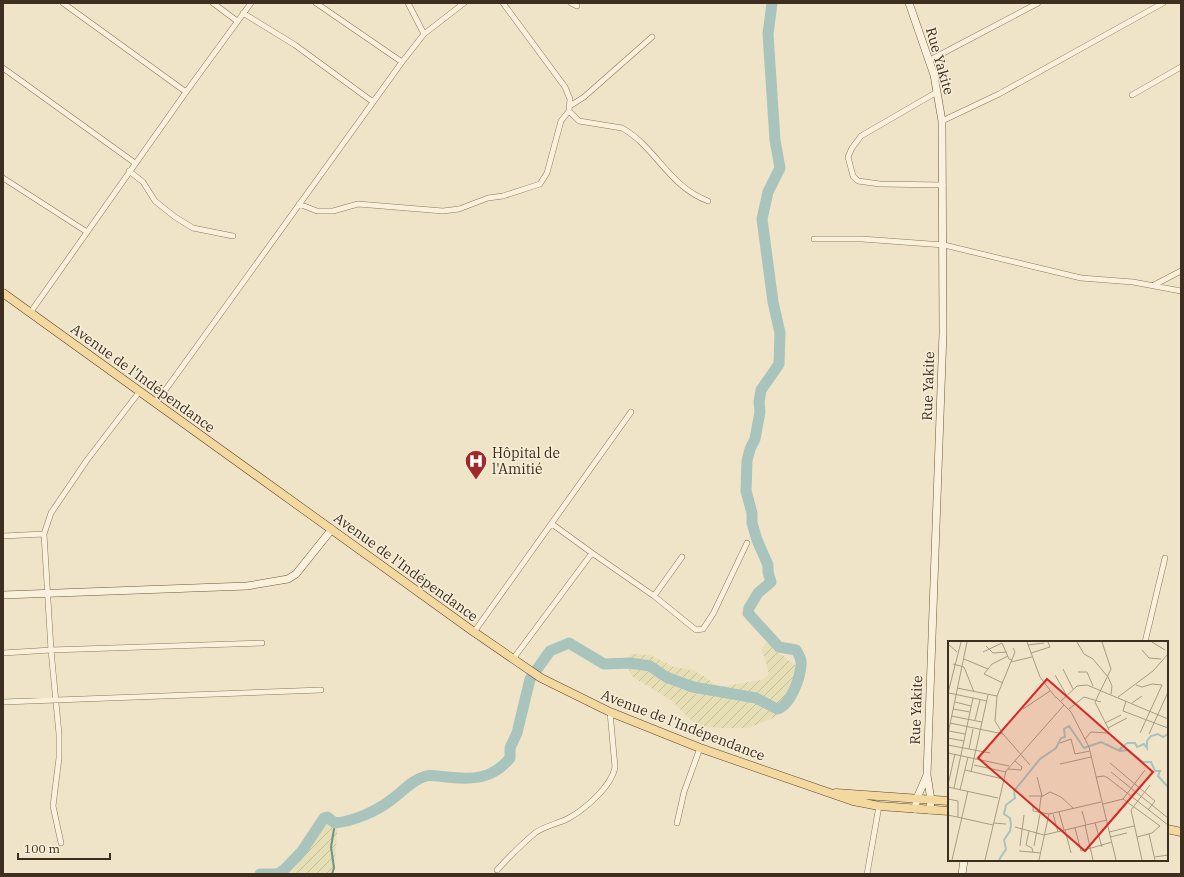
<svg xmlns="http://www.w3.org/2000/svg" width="1184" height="877" font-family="'IBM Plex Serif',serif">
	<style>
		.farmland { fill: url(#farmland-furrows) }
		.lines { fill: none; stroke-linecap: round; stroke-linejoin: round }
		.stream { stroke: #6f938a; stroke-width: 2 }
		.river { stroke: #a9c4bc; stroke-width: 11 }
		.street-casing { stroke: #8d765c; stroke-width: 6 }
		.secondary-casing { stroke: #6f573f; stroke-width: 8 }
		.primary-casing { stroke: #5b4430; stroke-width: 9 }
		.street { stroke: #faf1dc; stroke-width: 5 }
		.secondary { stroke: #faf1dc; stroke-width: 7 }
		.primary { stroke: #f3d9a0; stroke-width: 8 }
		.labels { text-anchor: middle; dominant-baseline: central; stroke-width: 3; stroke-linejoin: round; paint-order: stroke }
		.street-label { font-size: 14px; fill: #3d2e20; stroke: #f7eed8 }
		.poi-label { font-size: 14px; fill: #3d2e20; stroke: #f7eed8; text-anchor: start }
		.inset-river { fill: none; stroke: #a9c4bc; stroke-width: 2 }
		.inset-road { fill: none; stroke: #a89b85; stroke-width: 1 }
		.view { fill: #d62828; fill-opacity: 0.15; stroke: #d62828; stroke-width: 2 }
		.inset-edge { fill: none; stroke: #3d2e20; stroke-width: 2 }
	</style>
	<defs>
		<pattern id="farmland-furrows" width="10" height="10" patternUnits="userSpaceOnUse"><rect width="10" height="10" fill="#e6deb5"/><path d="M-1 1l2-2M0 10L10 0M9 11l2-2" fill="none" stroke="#c6bf9b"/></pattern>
	</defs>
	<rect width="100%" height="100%" fill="#f0e4c8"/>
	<path class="farmland" d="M767,643L796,666L800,679L795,696L781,713L773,718L748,728H719L701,726L692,721L672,701L633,677L628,669L626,660L632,654L650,655L674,667L692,670L702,675L716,685L725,686L761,680L769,675L765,658L761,650Z
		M323,814L332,815L338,822L334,874H292V872L302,857L304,845L311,828L315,820Z"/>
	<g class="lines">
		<path class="stream" d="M332,874L334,868L331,847L335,823"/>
		<path class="river" d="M260,874H278L285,869L302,851L324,818L327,817L335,823C354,821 375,812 391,800C402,792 412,780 426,776C432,774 440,777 447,777C473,780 493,779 510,758V748L517,733L530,679L550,651L569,643L604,664L630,663L650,666L666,677L693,687L756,698L777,709C790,706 800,679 801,665C802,660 799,655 796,650L779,647L748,613L749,608L758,593L771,582L768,572V565L757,540L752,523V513L746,491L747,461L750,449L755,439L760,412L759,402L761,390L779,364L780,333L773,302L762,219L768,192L780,168L775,140L768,34L772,3"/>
		<g class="street-casing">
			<path id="street" d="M63,3L186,92
				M213,3L237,21
				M316,3L402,62
				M571,3L577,6
				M243,13L295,45L373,102
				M424,34L464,3
				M930,60L1038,3
				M3,68L135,163
				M937,92L861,136L852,148L848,157L853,176L858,181L880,184L943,185
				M1132,95L1181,67
				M570,106L584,97L652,37
				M569,111L579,121L622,128C656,147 668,186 708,201
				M942,121L999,94L1163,3
				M129,171L143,182L155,201L175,217L193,228L233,236
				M3,178L87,232
				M299,204L317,211H333L358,204L443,211L459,209L488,198L503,196L540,184L547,173L561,121L569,111L570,99L565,87L503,3
				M814,239H862L944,245L1081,278L1133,282L1181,291
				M1154,285L1181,271
				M30,313L186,92L251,3
				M156,403L402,62L424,34L408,3
				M552,524L592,553
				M3,536L44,534
				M654,596L682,557
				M474,632L631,412
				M1145,642L1165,558
				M3,653L51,650L262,643
				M513,659L592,553L654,596L696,630L703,629L713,614L747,543
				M3,702L321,690
				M677,823L684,792L700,748
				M61,843L53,806L59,758V734L51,650L44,534L51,513L87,460L140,391
				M497,870C509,857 522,844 535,833C544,826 558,824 569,818C585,809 612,786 615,767L610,712
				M867,874L879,806"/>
		</g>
		<g class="secondary-casing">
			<path id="secondary" d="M909,3L934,75L942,121L943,333L927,775L931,800L930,810
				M3,595L247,586L288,579L296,574L332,529
				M915,809L917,798L927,775
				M962,874L964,860"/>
		</g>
		<g class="primary-casing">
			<path id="primary" d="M3,293L474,632L541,678L610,712L700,748L853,801L879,806L949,811
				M836,793L949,801
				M1167,829L1181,832"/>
		</g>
		<use href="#street" class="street"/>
		<use href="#secondary" class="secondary"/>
		<use href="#primary" class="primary"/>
	</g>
	<defs>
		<g id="hospital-pin" transform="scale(1.15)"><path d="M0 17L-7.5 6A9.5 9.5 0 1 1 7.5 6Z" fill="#9e2a2b" stroke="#f7eed8"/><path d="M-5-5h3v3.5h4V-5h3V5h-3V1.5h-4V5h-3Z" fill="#fff"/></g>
	</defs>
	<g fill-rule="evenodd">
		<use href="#hospital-pin" x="476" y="461"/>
	</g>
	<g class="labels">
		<g class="street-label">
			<text transform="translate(940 61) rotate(74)">Rue Yakite</text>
			<text transform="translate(143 378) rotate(36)">Avenue de l'Indépendance</text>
			<text transform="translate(928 386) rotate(-88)">Rue Yakite</text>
			<text transform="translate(406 567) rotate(36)">Avenue de l'Indépendance</text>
			<text transform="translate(916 710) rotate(-88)">Rue Yakite</text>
			<text transform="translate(683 725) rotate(21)">Avenue de l'Indépendance</text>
		</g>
		<g class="poi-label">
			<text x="492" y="453">Hôpital de<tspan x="492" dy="16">l'Amitié</tspan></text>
		</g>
	</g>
	<g transform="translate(948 641)">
		<rect width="220" height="220" fill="#f0e4c8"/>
		<path class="inset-river" d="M171,109L179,102H187L189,106L196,103L199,107V100L203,95L210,93L215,96L220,93M51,219L58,208L56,199L62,190L63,184L62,177L56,173L58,164L67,157L66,150L92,118L108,107L113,97L117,96L116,88L121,85L136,107L153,101L172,110L180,109L195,121H203L207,130H212L210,135L220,146"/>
		<path class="inset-road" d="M79,1L92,36L108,57M129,1L136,13L145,18L160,36L164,45L163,53M154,1L163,28L147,61L161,89M204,1L217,9M0,3L9,11M80,4L96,2M38,5L45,12L59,11M65,7L67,11L49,55L47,80L55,93L82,124M194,9L201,17L213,18M35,11L54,2L61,18L64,19M83,12L102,6L100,1M16,18L40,28M63,21L84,16M5,23L16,26L26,51M115,28L125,48M130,31H139L145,45M107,34L119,55M55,42L36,33L44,23L60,15M188,44L194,46L204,43L214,44L192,92M9,47L49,55M0,52L13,1M1,52L39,60M108,56L123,71L141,106L168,219M170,56L205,30L220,13M113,60L129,45L139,44L220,78M178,60L175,70L220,87M7,61L23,65M184,62L194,55M5,68L22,71M75,68L102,50M121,68L136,56L153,61M3,75L34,81M27,79L32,59M2,82L55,93M157,82L173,74M160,87L179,77M1,90L17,93M0,93L19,1M201,93L220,51M0,97L16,100M137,98L143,91L160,92M112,102L123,98L127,113L142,110M0,104L42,112M21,108L25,88M0,112L61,125M162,122L207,160L200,169M112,123L143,116M26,124L58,131M60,128L73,129L74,126L67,120M17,129L55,138M23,131L40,54M163,131L220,177M89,136L94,155M148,136L156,135L160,137L220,184M0,144L7,113M0,146L50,157M6,147L25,57M12,149L20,116M81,155H94M0,158L10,160V176M175,158L212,185L204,192L189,196M155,163L175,158L197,129M85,164V170L101,173M134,170L138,184M111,171L116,189M91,172L93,156L102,151L113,156L126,168M105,173L110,191M0,174L45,184M46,182L58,183M147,182L154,206M137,184L145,219M67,186L96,194L159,179M127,187L133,210L164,201M117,189L123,212M81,190L78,204L84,207L85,211M161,191L186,185M201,193L207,219M162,196L179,192M72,205L76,174M86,205L92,173M71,210L93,212M207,216L220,214M4,219L20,150M37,219L58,130L116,64M91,219L101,173L153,161M194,219L183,169L202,144"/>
		<path class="view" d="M99,38L205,131L137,210L30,117Z"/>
		<rect width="220" height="220" class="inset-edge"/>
	</g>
	<rect width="1184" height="877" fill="none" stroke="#3d2e20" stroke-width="8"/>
	<path d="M18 853v6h92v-6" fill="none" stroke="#3d2e20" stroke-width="2"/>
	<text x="24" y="853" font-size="12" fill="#3d2e20" stroke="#f7eed8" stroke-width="3" paint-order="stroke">100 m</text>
</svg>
